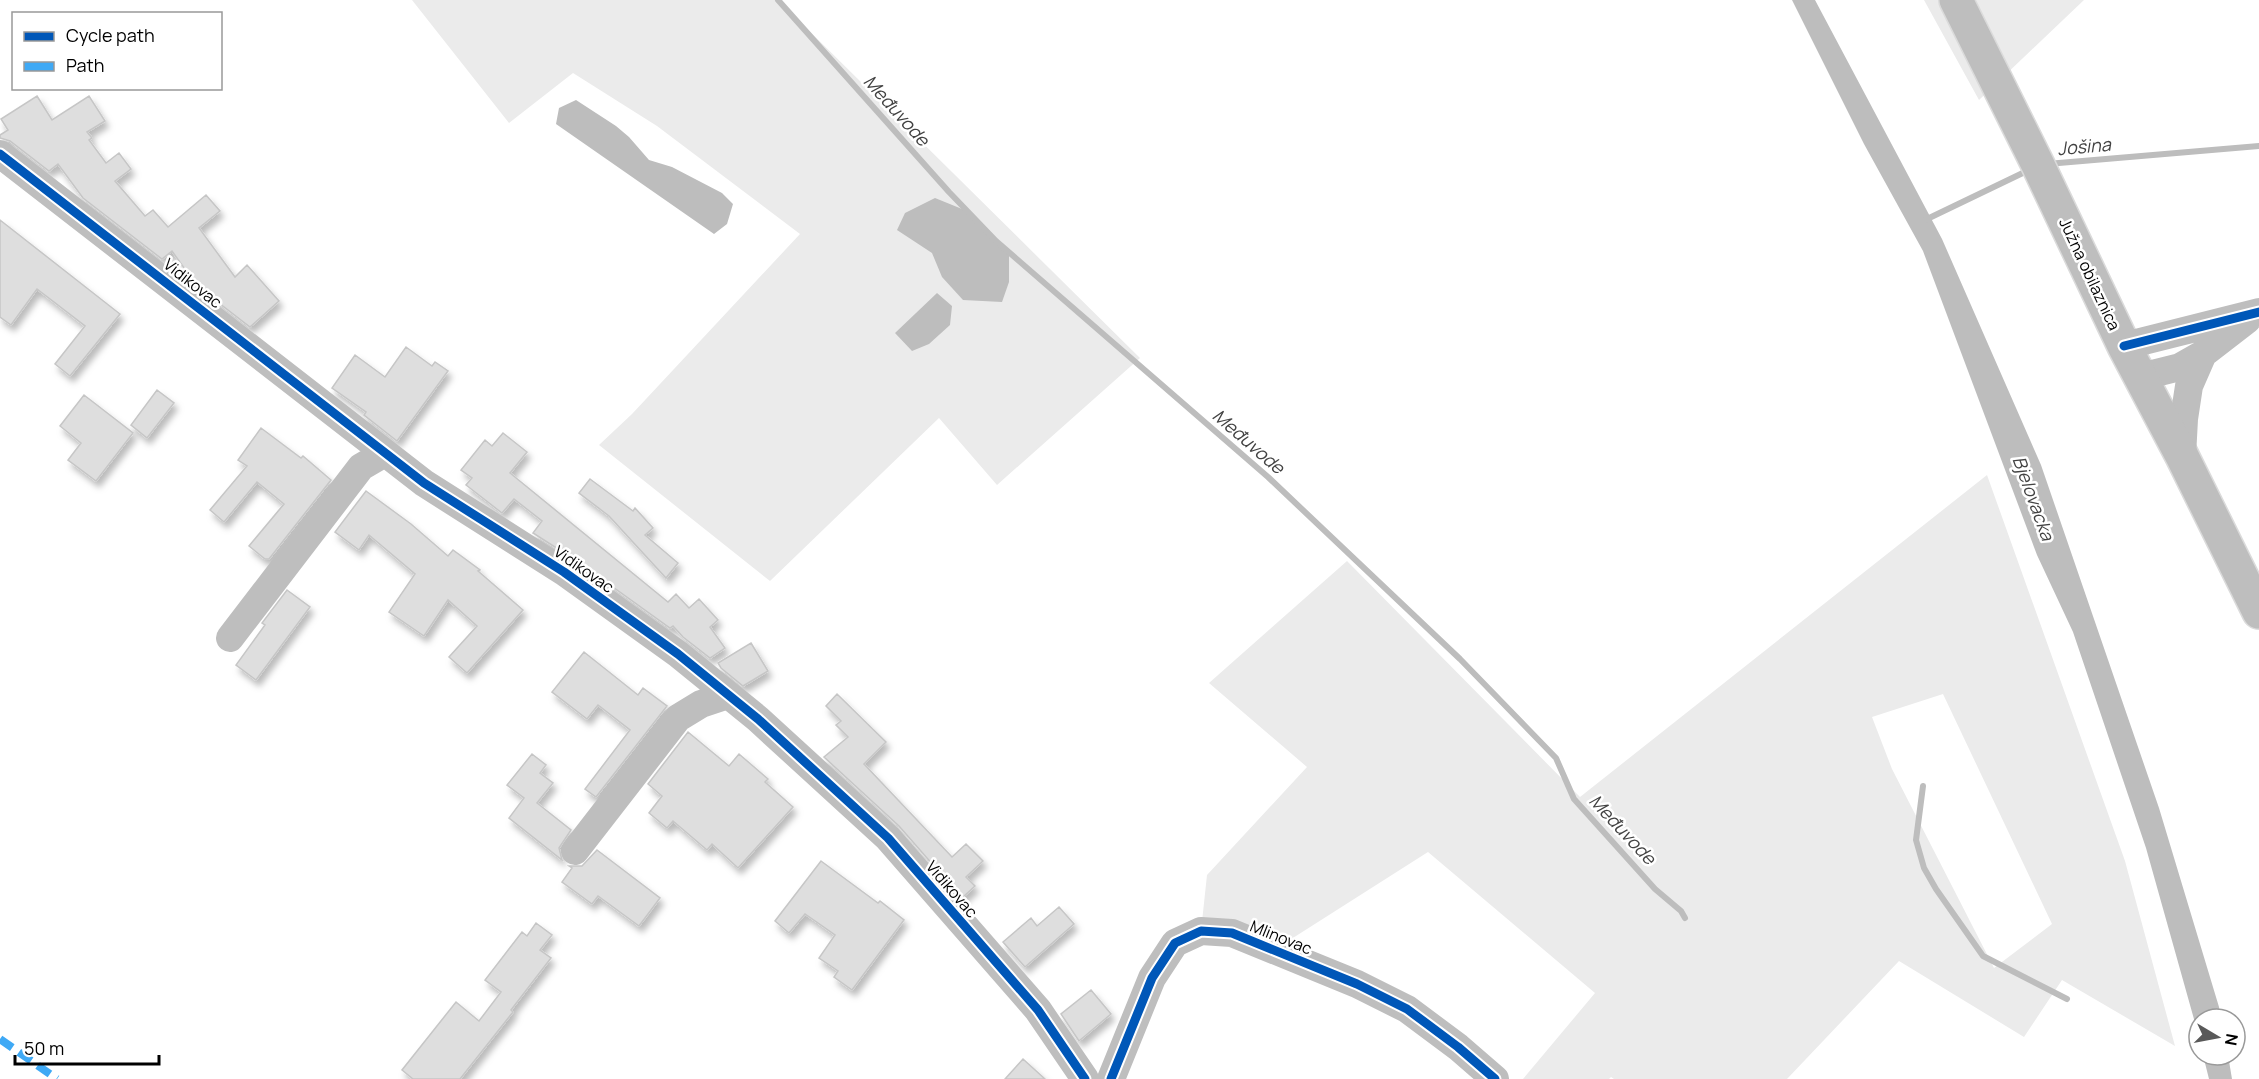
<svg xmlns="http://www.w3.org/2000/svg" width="2259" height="1079" font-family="Manrope,sans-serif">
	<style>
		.green { fill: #ebebeb; fill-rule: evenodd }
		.water { fill: #bdbdbd }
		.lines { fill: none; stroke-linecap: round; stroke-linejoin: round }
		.stream { stroke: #bdbdbd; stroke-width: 6 }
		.building { fill: #dedede; stroke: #c6c6c6; stroke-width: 1.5; filter: url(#shadow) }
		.major-casing { stroke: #dbdbdb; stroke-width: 36 }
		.minor { stroke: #bebebe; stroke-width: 28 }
		.major { stroke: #bebebe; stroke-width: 33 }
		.quiet { stroke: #3fa9f5; stroke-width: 8; stroke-dasharray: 15 8; stroke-linecap: butt }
		.cycleway-casing { stroke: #fff; stroke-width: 13 }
		.cycleway { stroke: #0057b8; stroke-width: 9 }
		.labels { text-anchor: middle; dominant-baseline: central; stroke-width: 5; stroke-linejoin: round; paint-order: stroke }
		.street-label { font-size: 16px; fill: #000; stroke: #fff }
		.water-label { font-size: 18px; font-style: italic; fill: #424242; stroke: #fff }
	</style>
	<defs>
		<filter id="shadow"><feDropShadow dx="3.5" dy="6" stdDeviation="3" flood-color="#0004"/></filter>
	</defs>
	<rect width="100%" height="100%" fill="#fff"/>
	<path class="green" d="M412,0H778L1140,358L997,485L939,418L770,581L599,445L632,414L800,234L657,126L573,73L509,123Z
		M1924,0H2084L1979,100Z
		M1987,475L2125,861L2175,1046L2062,980L2024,1037L1899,961L1787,1079H1614L1611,1077L1609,1079H1523L1595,993L1428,852L1274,950L1201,931L1207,875L1307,767L1209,683L1347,561L1580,797ZM1943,694L2052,924L1994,968L1892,769L1872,717Z"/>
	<path class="water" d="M1792,0H1815L1942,239L2041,465L2159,808L2219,1007L2221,1019H2199V1037L2146,848L2073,632L2037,555L1923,251L1864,144Z
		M576,100L616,126L629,137L649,160L672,167L722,193L733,204L727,224L714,234L556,124L559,108Z
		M935,198L967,211L1009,255V282L1002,302L963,300L942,277L932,253L897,230L905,213Z
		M937,293L952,306L950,325L929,344L912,351L895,333Z
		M2203,1055H2228L2232,1079H2209Z"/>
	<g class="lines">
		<path class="stream" d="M778,0L949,192L996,241L1268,477L1460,659L1556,758L1574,799L1655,889L1681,911L1685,918
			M2047,164L2259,146
			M1925,220L2029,170
			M1923,786L1916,840L1924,868L1936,889L1983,956L2067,999"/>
	</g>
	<path class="building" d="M37,96L52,120L89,96L105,121L87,132L92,138L89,140L106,163L119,153L131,169L115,181L145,216L153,210L168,227L206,195L220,211L199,228L235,277L247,265L279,301L250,327L197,286L172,251L162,259L83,198L58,164L49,171L10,141L0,138V135L8,130L1,119Z
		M0,220L120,314L70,376L55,364L85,326L37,289L11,325L0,317Z
		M406,347L432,366L435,362L448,371L397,441L364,415L366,412L332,388L355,355L385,377Z
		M157,390L174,403L147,438L131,425Z
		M84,395L133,433L96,481L68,460L81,443L60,426Z
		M261,428L301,458L303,456L331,480L269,559H265L249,546L284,504L257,482L224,522L210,510L247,466L238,460Z
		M503,433L527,452L510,473L668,602L676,594L689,608L699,599L718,620L710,627L725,648L710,658L683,637L673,626L670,628L574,559L533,533L542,521L514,499L502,513L466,485L472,478L461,470L485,440L492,446Z
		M590,479L633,511L635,508L653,528L645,535L678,563L666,578L609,516L579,493Z
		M366,491L411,524L448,556L453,550L480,570L478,571L523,610L467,673L449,657L477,626L448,600L424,636L389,612L415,574L369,535L359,550L335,532Z
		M287,590L310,607L256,680L236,665L265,625L262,623Z
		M751,643L768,671L743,686L721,668L718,663Z
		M584,652L638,695L643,688L667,706L596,797L585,789L630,730L598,705L587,719L552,692Z
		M837,694L886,742L864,764L952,857L966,844L983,861L966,877L975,886L962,898L899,826L824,757L848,737L836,725L841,721L826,706Z
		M688,732L729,766L739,754L768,779L765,782L793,807L738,868L712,844L707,850L673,821L667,828L649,813L662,796L648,784Z
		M532,754L546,765L540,773L553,783L537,803L571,830L559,848L562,860L509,818L524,798L507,785Z
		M597,850L660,898L639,926L598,896L592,904L562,882L572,868L569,866H582Z
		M821,861L878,903L880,901L904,920L852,990L834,977L838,971L819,958L835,935L805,914L789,933L775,921Z
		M1059,907L1074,924L1025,967L1003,942L1031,918L1037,926Z
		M536,923L552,935L540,950L551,958L511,1010L513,1012L460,1079H413L402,1070L456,1002L479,1021L501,992L485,980L522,932L527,936Z
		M1091,990L1111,1014L1079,1041L1061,1014Z
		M1023,1059L1045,1079H1005Z"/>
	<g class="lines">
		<g class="major-casing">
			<path id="major" d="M1956,0L2038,165L2124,346L2182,456L2259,612"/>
		</g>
		<path class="minor" d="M0,154L424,483L564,572L678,654L758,719L888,838L1038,1010L1085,1079
			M2124,346L2259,312
			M2140,377L2180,367L2203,354L2247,320
			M2182,456L2184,419L2189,386L2203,354
			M230,638L361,467L385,453
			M575,851L678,718L701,704L728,695
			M1111,1079L1152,978L1175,943L1201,931L1232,933L1357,984L1407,1009L1458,1047L1495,1079"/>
		<use href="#major" class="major"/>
		<path class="quiet" d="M0,1039L57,1079"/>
		<g class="cycleway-casing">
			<path id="cycleway" d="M0,154L424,483L564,572L678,654L758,719L888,838L1038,1010L1085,1079
				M2124,346L2259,312
				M1111,1079L1152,978L1175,943L1201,931L1232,933L1357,984L1407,1009L1458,1047L1495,1079"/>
		</g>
		<use href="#cycleway" class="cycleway"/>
	</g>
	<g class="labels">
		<g class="street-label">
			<text transform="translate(2090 274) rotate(65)">Južna obilaznica</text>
			<text transform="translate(193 283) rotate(38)">Vidikovac</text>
			<text transform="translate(584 569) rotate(35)">Vidikovac</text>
			<text transform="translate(952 889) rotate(49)">Vidikovac</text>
			<text transform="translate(1281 937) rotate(22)">Mlinovac</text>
		</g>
		<g class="water-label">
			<text transform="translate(897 110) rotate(48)">Međuvode</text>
			<text transform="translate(2084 146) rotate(-5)">Jošina</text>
			<text transform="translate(1249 441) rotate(41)">Međuvode</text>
			<text transform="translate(2034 498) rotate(70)">Bjelovacka</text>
			<text transform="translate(1623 829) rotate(47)">Međuvode</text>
		</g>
	</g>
	<rect x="12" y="12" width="210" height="78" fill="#ffffff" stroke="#999999" stroke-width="1.5"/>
	<rect x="24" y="32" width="30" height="9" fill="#0057b8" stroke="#999999" stroke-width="1.5"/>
	<text x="66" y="42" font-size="18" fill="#000000">Cycle path</text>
	<rect x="24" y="62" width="30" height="9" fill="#3fa9f5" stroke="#999999" stroke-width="1.5"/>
	<text x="66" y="72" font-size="18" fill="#000000">Path</text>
	<g transform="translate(2217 1037) rotate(100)"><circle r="28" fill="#ffffff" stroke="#999999" stroke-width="1.5"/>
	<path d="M0-4.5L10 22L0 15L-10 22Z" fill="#595959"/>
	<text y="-9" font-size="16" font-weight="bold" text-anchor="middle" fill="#000000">N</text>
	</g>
	<path d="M15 1055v9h144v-9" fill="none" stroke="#000000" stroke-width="3"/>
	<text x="24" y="1055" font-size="18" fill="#000000" stroke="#ffffff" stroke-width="4.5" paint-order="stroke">50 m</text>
</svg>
